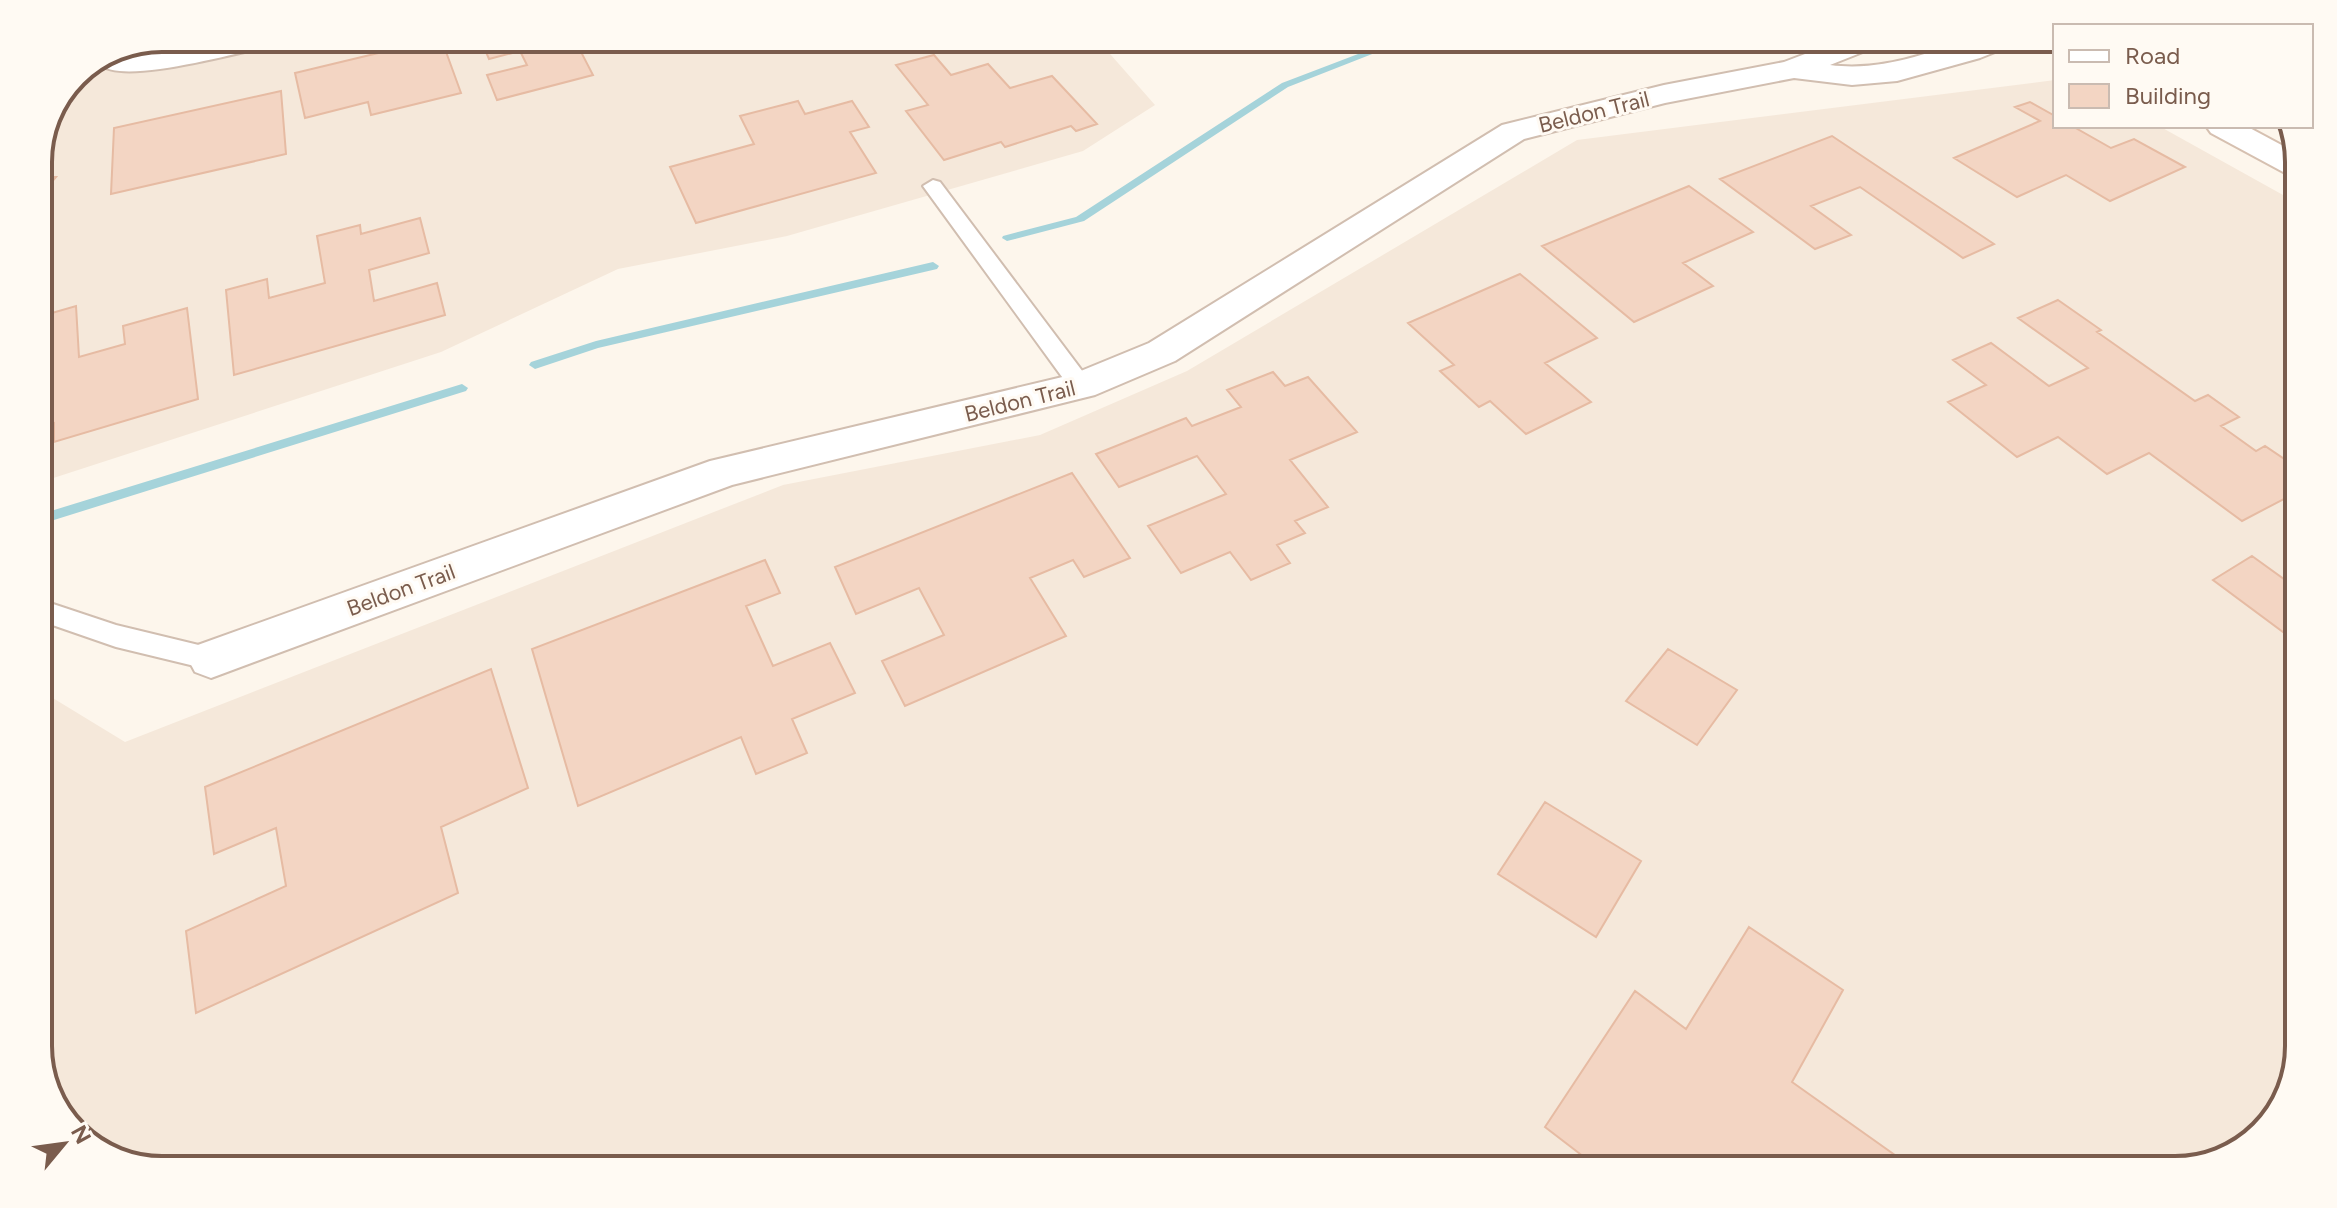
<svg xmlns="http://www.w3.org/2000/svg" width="2337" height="1208" font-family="Figtree,sans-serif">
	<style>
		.residential { fill: #f5e8da }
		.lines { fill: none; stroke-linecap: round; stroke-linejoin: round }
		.stream { fill: #a5d3da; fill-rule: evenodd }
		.building { fill: #f3d5c3; stroke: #e6bba3; stroke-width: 2 }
		.lane-casing { stroke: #d1beb0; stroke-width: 4 }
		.street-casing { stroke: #d1beb0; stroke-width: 4 }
		.secondary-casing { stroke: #d6c0b0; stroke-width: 4 }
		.lane { fill: #fff; fill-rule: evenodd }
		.street { fill: #fff; fill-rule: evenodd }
		.secondary { fill: #fff; fill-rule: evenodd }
		.labels { text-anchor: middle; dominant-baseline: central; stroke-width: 6; stroke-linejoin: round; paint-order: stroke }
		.street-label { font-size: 22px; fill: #7a5c4d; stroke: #fffaf3 }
		.rim { fill: none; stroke: #7a5c4d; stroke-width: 4 }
	</style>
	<rect width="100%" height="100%" fill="#fdf6ec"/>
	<path class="residential" d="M162,38H1096L1155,105L1083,151L787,236L618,269L441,352L38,483V155L75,74Z
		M2055,80V126H2159L2299,204V1046L2286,1101L2237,1153L2175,1170H162L107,1157L59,1115L38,1054V689L125,742L783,485L1040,435L1187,371L1577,140Z"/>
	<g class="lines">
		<path class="stream" d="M1400,38H1413L1288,87L1084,221L1007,241L1002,238L1003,236L1076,217L1282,83Z
			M933,262L939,266L937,269L598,348L535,369L529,365L531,362L596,341Z
			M462,384L468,388L466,391L38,525V515Z"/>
	</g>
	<path class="building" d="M441,38L461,93L371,115L368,102L305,118L295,73Z
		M480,38H627L628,40L581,52L593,75L497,100L487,75L527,65L520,51L489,59Z
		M737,38H782L743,48Z
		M934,55L951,75L988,64L1010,88L1052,76L1097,124L1076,131L1071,126L1005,147L1001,142L944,160L906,111L928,105L896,65Z
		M281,91L286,154L111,194L114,128Z
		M798,101L805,114L852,101L869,127L850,132L876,173L696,223L670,167L754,144L740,116Z
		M2030,102L2055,116V126H2072L2111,148L2134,139L2185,167L2110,201L2066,175L2017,197L1954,158L2040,121L2015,107Z
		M1832,136L1994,244L1963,258L1860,187L1811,206L1851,235L1815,249L1720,179Z
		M38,177H56L38,198Z
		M1689,186L1753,232L1683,263L1713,286L1634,322L1542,246Z
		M420,218L429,253L369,270L374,301L437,283L445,315L234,375L226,290L267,279L269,298L325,283L317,236L360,225L361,234Z
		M1520,274L1597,338L1545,363L1591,402L1526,434L1490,401L1479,407L1440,371L1454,365L1408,323Z
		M2058,300L2101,330L2097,332L2195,401L2208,395L2239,417L2221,426L2256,451L2265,446L2299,469V491L2242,521L2149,453L2107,474L2058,437L2017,457L1948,402L1986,385L1953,360L1991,343L2049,386L2088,368L2018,318Z
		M76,306L79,357L125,344L123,326L187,308L198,399L54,442V423L38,428V317Z
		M1273,372L1285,386L1308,377L1357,432L1290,460L1328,507L1295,521L1305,533L1277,545L1290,563L1251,580L1230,552L1181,573L1148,526L1226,494L1197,456L1119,487L1096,454L1186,418L1192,426L1241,407L1227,390Z
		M1072,473L1130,558L1084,577L1073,560L1030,578L1066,636L905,706L882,661L944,635L919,588L856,614L835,567Z
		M2252,556L2299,590V644L2213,580Z
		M765,560L780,593L746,606L773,666L830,643L855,693L792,719L807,753L756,774L741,737L578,806L532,649Z
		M1668,649L1737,690L1697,745L1626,701Z
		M491,669L528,788L441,827L458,893L196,1013L186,931L286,886L276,828L214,854L205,787Z
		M1545,802L1641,861L1596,937L1498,874Z
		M1749,927L1843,990L1792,1082L1916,1170H1601L1545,1127L1635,991L1686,1029Z"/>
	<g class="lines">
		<g class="lane-casing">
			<path id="lane" d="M933,180L940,182L1089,380L1092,386L1089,392H1073L923,186Z
				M38,599L116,625L211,648L220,651L224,659L220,667L211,670L116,647L38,620Z"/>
		</g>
		<g class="street-casing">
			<path id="street" d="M223,38H282L277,44L267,47C235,53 120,86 100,64L123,54L133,56Z
				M1847,38H1888L1883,44L1830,65C1883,72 1926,52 1976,39C1989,36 2006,38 2020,38L2015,44L1980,58L1897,81L1852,85L1794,78L1665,103L1524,139L1175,361L1095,395L732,485L211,678L195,672L188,659L195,646L710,461L1071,375L1149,343L1502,125L1664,85L1784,62Z"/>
		</g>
		<g class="secondary-casing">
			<path id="secondary" d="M2206,126H2246L2298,154L2299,177L2287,174L2211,133Z"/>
		</g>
		<use href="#lane" class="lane"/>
		<use href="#street" class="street"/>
		<use href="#secondary" class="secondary"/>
	</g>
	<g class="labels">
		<g class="street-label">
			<text transform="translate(1594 112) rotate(-14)">Beldon Trail</text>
			<text transform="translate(1020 401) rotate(-14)">Beldon Trail</text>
			<text transform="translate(401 590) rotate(-20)">Beldon Trail</text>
		</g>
	</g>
	<path d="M0 0H2337V1208H0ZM162 52H2175A110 110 0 0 1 2285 162V1046A110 110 0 0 1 2175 1156H162A110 110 0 0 1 52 1046V162A110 110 0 0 1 162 52Z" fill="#fffaf3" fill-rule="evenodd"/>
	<path class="rim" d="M162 52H2175A110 110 0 0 1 2285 162V1046A110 110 0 0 1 2175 1156H162A110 110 0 0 1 52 1046V162A110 110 0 0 1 162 52Z"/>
	<rect x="2053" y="24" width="260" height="104" fill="#fffaf3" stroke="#cabbb1" stroke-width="2"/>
	<rect x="2069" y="50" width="40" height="12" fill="#ffffff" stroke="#cabbb1" stroke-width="2"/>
	<text x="2125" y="64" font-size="24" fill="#7a5c4d">Road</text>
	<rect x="2069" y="84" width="40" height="24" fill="#f3d5c3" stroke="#cabbb1" stroke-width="2"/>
	<text x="2125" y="104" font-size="24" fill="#7a5c4d">Building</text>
	<g transform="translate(64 1144) rotate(61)" stroke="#fffaf3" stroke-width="6" paint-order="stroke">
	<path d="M0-6L14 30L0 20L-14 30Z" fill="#7a5c4d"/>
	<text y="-12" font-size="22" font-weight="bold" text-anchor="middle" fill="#7a5c4d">N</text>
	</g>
</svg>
